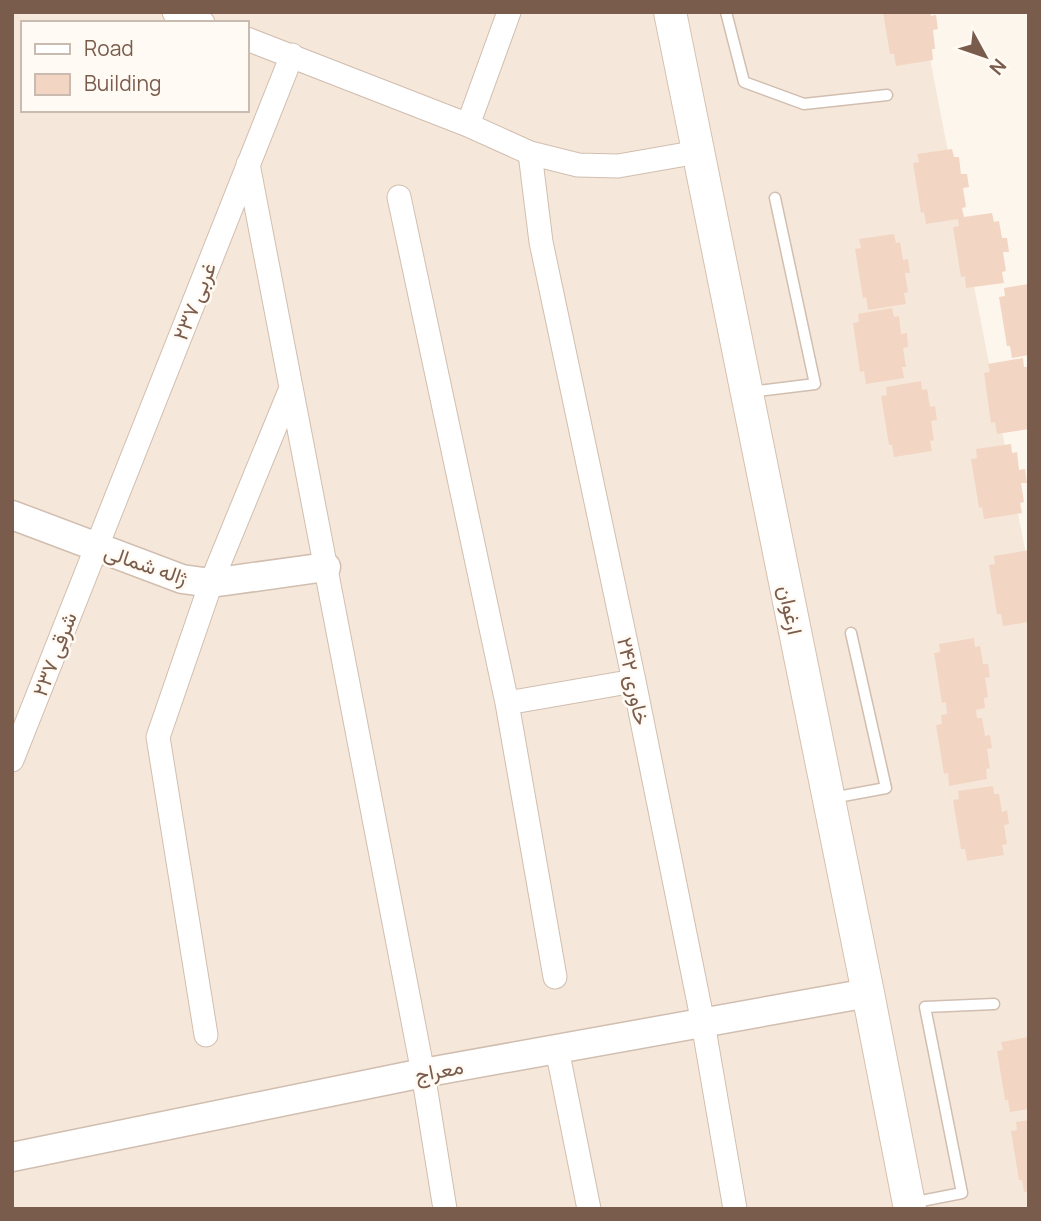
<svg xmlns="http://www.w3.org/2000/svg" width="1041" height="1221" font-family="Manrope,Vazirmatn,sans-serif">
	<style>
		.residential { fill: #f5e8da; fill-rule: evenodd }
		.building { fill: #f3d5c3 }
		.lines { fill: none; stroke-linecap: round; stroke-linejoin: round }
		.service-casing { stroke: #d1beb0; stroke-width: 13 }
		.minor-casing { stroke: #d1beb0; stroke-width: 25 }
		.tertiary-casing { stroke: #d1beb0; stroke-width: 31 }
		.secondary-casing { stroke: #d6c0b0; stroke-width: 34 }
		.service { stroke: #fff; stroke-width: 10 }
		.minor { stroke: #fff; stroke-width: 23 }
		.tertiary { stroke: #fff; stroke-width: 28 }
		.secondary { stroke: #fff; stroke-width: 32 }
		.labels { text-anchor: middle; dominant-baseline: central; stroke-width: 5; stroke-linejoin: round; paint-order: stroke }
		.street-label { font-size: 21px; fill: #7a5c4d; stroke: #fffaf3 }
	</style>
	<rect width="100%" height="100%" fill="#fdf6ec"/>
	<path class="residential" d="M12,12H921L1029,570V1209H12ZM23,23H247V110H23Z"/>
	<path class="building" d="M883,12H930L931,16L936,15L938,29L933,30L935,49H932L933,60L896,66L894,54H890Z
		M952,149L954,157H959L961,174H967L969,187L963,188L966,207L962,208L964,217L992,213L994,222L999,221L1002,238H1007L1009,252H1003L1006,271L1002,272L1004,283L966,288L965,276L961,277L953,227L959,226L958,219L926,224L924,212L921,213L913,163L919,162L917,154Z
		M894,234L896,243L900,242L903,260L908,259L910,273H905L908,292L904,293L906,304L868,310L866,297L863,298L855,249L861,248L859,239Z
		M1029,284V355L1012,358L1010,346H1007L999,297L1005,296L1004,288Z
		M892,308L894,317L899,316L901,334L907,333L908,347L903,348L906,367H902L904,378L866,384L864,371L860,372L853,323L859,322L858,314Z
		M1023,358L1024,367H1029V429L997,434L995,422L991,423L984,373L990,372L988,364Z
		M921,381L922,390L927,389L930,407L935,406L937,420L931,421L934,440L930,441L932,451L894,457L892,445H889L881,396L887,395L886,387Z
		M1011,444L1012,453L1017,452L1019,470L1025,469L1027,483H1021L1024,502L1020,503L1022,513L984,519L982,507L979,508L971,459L977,458L976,449Z
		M1029,550V622L1003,626L1001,614H997L989,565L995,564L994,556Z
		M974,638L975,647L980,646L983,664H988L990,677L985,678L988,697L984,698L985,708L976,710L977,718H982L985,736L990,735L992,748L987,749L990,768L986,769L987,779L949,786L948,773L944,774L936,725L942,724L941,715L947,714L946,702L942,703L934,653L940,652L939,644Z
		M993,786L994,794H999L1002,812L1007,810L1009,824L1004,825L1007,844L1002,845L1004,855L967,861L965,849H961L953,800L959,799L958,791Z
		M1029,1037V1109L1010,1112L1008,1100H1005L997,1051L1003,1050L1001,1042Z
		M1029,1120V1191L1024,1192L1022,1180H1019L1011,1131L1017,1130L1016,1122Z"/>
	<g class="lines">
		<g class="service-casing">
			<path id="service" d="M726,12L744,82L804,104L887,95
				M749,392L815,384L775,198
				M832,798L886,788L851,633
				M911,1203L962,1193L925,1007L994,1004"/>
		</g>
		<g class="minor-casing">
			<path id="minor" d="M174,12L203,23
				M247,39L468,125L530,153L578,165L618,166L698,152
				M468,125L509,12
				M530,153L541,242L634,681L703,1023L735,1209
				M248,164L423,1073L445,1209
				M399,197L507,703L555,977
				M507,703L634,681
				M12,760L292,55
				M206,1035L158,737L211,583L291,388
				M557,1049L589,1209"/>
		</g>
		<g class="tertiary-casing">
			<path id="tertiary" d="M12,515L182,579L211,583L326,567
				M12,1157L423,1073L868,993"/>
		</g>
		<g class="secondary-casing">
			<path id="secondary" d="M670,12L868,993L910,1209"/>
		</g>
		<use href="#service" class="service"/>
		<use href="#minor" class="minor"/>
		<use href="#tertiary" class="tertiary"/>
		<use href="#secondary" class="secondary"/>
	</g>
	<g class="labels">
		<g class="street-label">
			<text transform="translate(194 301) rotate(-68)">۲۳۷ غربی</text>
			<text transform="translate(146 564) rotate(19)">ژاله شمالی</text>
			<text transform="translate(791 610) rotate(78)">ارغوان</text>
			<text transform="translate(54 654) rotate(-69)">۲۳۷ شرقی</text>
			<text transform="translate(634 681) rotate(78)">۲۴۲ خاوری</text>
			<text transform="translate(439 1070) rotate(-11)">معراج</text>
		</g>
	</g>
	<rect width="1041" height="1221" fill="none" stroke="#7a5c4d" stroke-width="28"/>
	<rect x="21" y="21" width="228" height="91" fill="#fffaf3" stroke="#cabbb1" stroke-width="2"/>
	<rect x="35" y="44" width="35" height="10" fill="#ffffff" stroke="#cabbb1" stroke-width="2"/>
	<text x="84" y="56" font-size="21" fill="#7a5c4d">Road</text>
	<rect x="35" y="74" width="35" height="21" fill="#f3d5c3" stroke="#cabbb1" stroke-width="2"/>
	<text x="84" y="91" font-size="21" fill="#7a5c4d">Building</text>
	<g transform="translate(985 56) rotate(130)" stroke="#fffaf3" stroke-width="5" paint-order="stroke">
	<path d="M0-5L12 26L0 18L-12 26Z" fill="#7a5c4d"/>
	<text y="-10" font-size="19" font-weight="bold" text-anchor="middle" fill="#7a5c4d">N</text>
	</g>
</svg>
